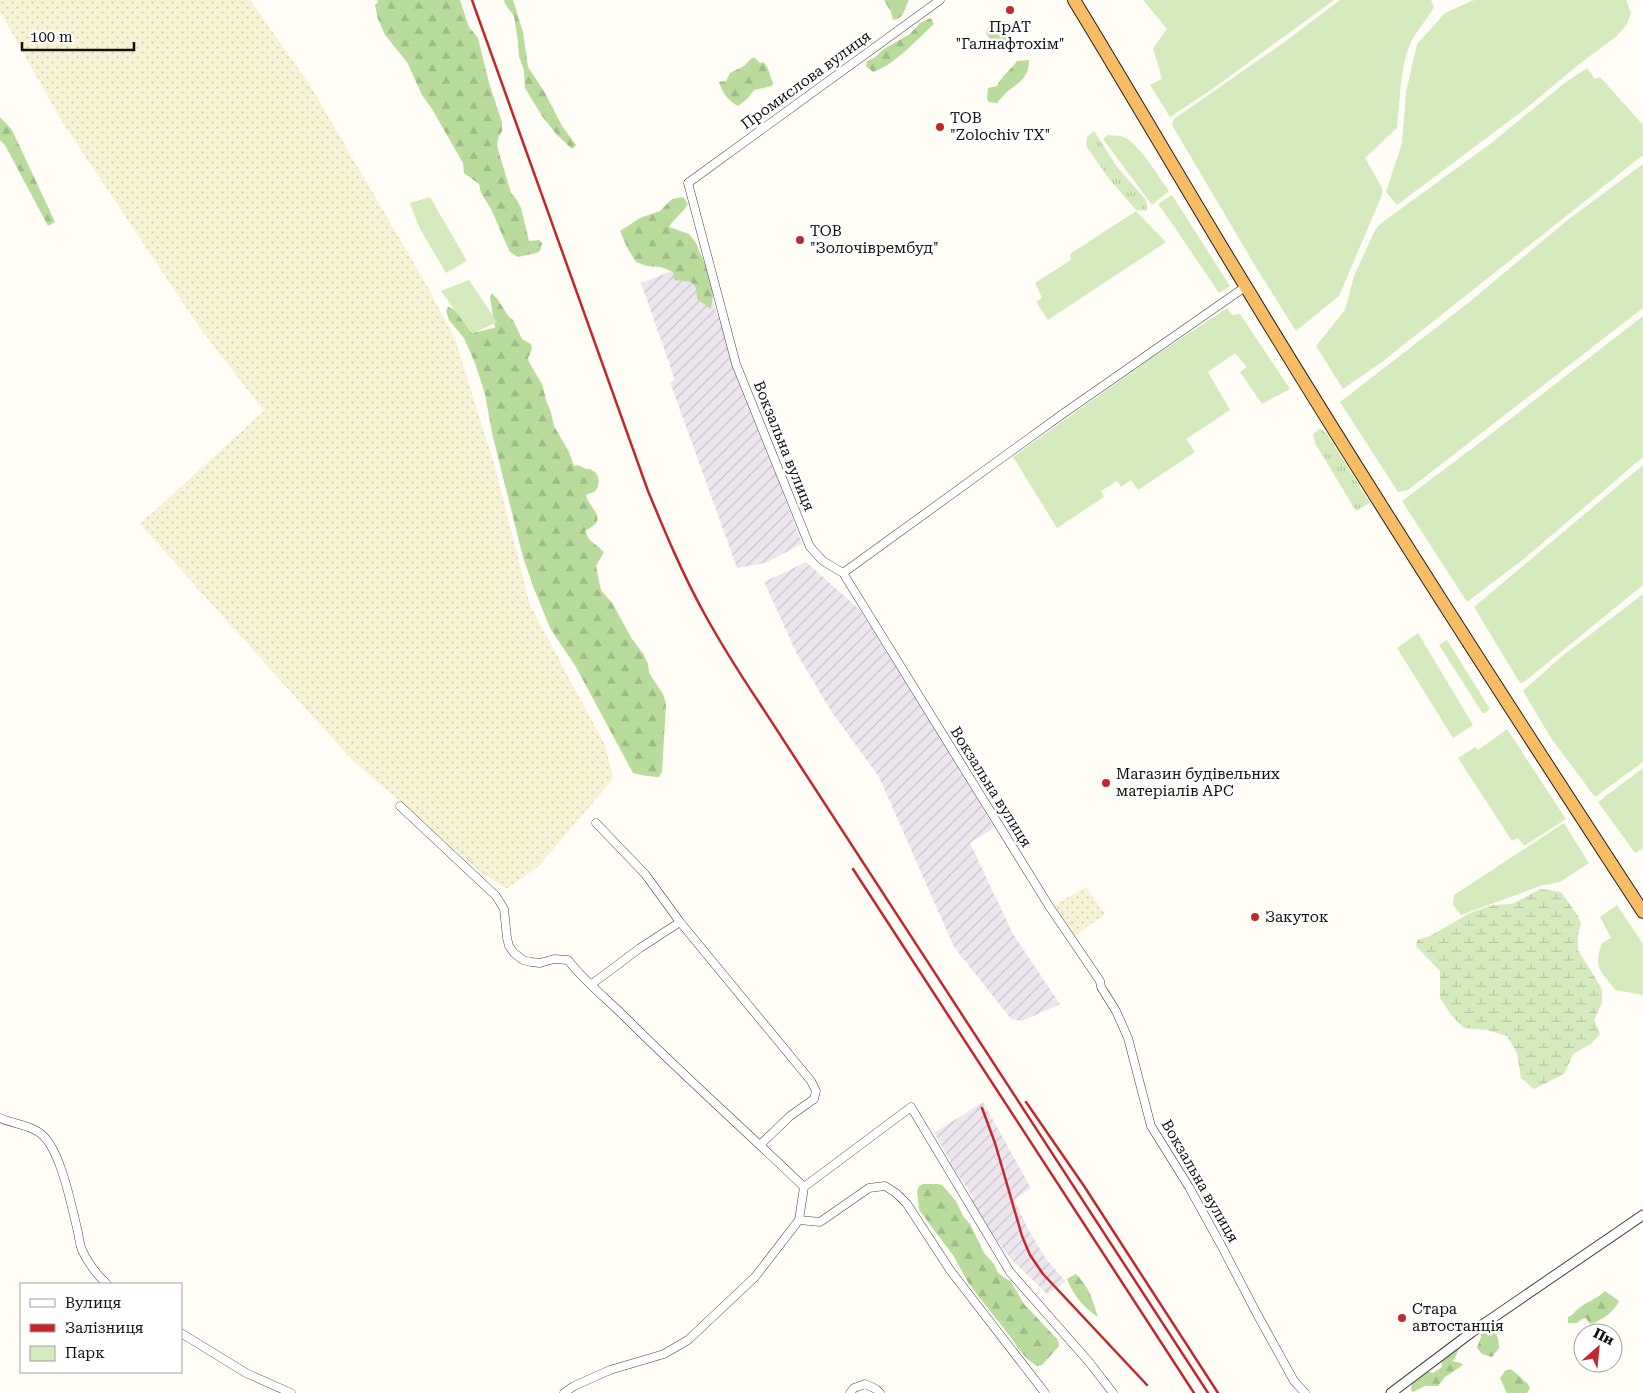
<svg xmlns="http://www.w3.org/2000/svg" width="1643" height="1393" font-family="'Roboto Serif',serif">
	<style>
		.industrial { fill: url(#industrial-furrows) }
		.farmland { fill: url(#farmland-dots) }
		.grass { fill: url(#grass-tufts) }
		.forest { fill: url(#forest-firs) }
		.wetland { fill: url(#wetland-marsh) }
		.park { fill: #d5ebbd }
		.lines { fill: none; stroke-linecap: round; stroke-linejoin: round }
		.minor-casing { stroke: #444; stroke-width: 9 }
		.tertiary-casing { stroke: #444; stroke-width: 11 }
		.trunk-casing { stroke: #222; stroke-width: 14 }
		.minor { stroke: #fff; stroke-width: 8 }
		.tertiary { stroke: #fff; stroke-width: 9 }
		.trunk { stroke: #f7bc64; stroke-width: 12 }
		.rail { stroke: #c4262e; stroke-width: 2.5 }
		.poi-dot { fill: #c4262e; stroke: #fff; stroke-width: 2 }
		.labels { text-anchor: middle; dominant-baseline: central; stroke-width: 5; stroke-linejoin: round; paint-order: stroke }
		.poi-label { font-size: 15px; fill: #111; stroke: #fff; text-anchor: start }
		.street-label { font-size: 15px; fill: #111; stroke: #fff }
	</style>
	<defs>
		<pattern id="industrial-furrows" width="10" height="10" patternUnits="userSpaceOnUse" patternTransform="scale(1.25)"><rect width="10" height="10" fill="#eee6ef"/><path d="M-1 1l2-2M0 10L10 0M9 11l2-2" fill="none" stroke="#cbc4cc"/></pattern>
		<pattern id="farmland-dots" width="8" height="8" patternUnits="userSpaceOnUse" patternTransform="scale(1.25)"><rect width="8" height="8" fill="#f6f3d4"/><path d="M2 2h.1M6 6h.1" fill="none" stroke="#d2cfb5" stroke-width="1.8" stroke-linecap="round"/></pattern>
		<pattern id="grass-tufts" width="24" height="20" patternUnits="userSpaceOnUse" patternTransform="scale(1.25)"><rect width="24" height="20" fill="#d5ebbd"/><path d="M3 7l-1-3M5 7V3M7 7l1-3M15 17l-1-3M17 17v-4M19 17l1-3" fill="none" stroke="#b6c8a1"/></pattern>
		<pattern id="forest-firs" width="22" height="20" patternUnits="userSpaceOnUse" patternTransform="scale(1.25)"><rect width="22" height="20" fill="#b9dc9c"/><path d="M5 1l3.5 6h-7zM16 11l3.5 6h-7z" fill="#9ebc85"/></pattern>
		<pattern id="wetland-marsh" width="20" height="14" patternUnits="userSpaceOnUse" patternTransform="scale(1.25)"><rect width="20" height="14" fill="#d5ebbd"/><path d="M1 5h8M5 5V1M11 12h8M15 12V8" fill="none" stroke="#b6c8a1"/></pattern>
	</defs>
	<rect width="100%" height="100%" fill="#fffdf5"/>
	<path class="industrial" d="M698,261L802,544L765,563L737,568L670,382L675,380L641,283Z
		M806,562L860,610L956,763L994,828L970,843L1013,934L1060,1004L1022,1021L1011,1019L954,947L879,777L831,711L796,652L764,582Z
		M983,1102L1031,1188L1014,1200L1027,1227L1046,1259L1066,1282L1047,1294L1011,1259L994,1237L971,1200L973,1197L950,1163L951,1162L934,1133Z"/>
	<path class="farmland" d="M0,0H250L310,85L426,284L455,339L495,467L530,605L606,747L613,779L538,867L506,889L474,867L351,759L140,524L264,411L199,327L63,123L0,12Z
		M1086,887L1105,914L1075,936L1057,909L1058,903Z"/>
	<path class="grass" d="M1094,131L1117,167L1146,200L1147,211L1136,210L1110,180L1086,146L1087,137Z
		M1320,428L1327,434L1370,503L1356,511L1315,443L1313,434Z"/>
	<path class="forest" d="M377,0H460L469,27L478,38L489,83L502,122V131L498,138L497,146L511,193L517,200L521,208L529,241L539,240L542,243L540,251L536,253L518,257L510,252L508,248L491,209L481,193L479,184L464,173L463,163L432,109L422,95L407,62L385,35L378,19L375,5L378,2Z
		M504,0H513L523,32L528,67L545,93L562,126L576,145L572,149L557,135L542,116L525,88L524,70L519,57L518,42L514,16L505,4Z
		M884,0H909C904,9 905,18 893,20L891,12Z
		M931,18L934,24C916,40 896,64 873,72L866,66L867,61L874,58L884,49L910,34L920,23Z
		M995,22L1001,28L1010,46L1009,51L997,49L986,33L989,26Z
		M752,58H755L760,63L763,62C770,68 769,75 773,83L772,86L754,90L748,98L738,106C728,101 722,92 719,82L726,81L730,73L744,66Z
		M1029,60C1029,78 1020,81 1008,91C1004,94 1001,99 997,103L989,102L987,99L988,88L997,86C1001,76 1011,70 1017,61Z
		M0,117L12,130L55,222L48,226L5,145L0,140Z
		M683,197L688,204C682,214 675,217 669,227L689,234L696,243L710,276L713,296L711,309L697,299L696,288L691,282L674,280L673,272L661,267L647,266L636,262L628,249L620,231L640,218L660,211L672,199Z
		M492,293L498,300L509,317L513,320L522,339L531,344L532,349L528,358L529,362L542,384L547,403L551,412L554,426L569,452L574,466L578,465L586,469H590C593,471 596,472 597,475C600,479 599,489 594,492C592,493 589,493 586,495C587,504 602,514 596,523C594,526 588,529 585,531L589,539L604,552L596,566L601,590L612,603L632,639L644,655L648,664L649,673L663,694L666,704L662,772L659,777C656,778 636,774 633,773L576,667L550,628L533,586L523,557L492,433L485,394L475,363L464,338L449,320L446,311L448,307C461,309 467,330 475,332C480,332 490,328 495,328L490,297Z
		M923,1184H938L942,1185L956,1201L963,1216L970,1224L984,1253L994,1264L998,1273L1011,1282L1024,1304L1058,1340L1059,1346L1042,1365L1037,1366C1026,1360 1019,1350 1012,1339L969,1284L953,1255L919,1210L917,1191L919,1186Z
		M1076,1274C1090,1288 1092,1299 1098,1317C1084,1308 1073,1295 1067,1279Z
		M1605,1291L1619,1301C1614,1312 1603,1319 1592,1324L1589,1323L1586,1318L1582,1319L1577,1323H1568V1317C1573,1315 1574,1312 1578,1309C1586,1302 1597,1299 1605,1291Z
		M1486,1327L1494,1329L1498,1338L1499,1348L1492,1357L1482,1354L1477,1348L1481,1337V1329Z
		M1453,1349H1459L1455,1358L1452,1361L1461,1363L1463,1365L1445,1377L1438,1386H1425L1413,1392L1411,1390L1412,1382L1425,1370L1433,1373L1442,1367L1441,1359Z
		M1511,1369L1528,1384L1530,1388L1527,1393H1507L1500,1378L1505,1371Z"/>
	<path class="wetland" d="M1541,889L1561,892L1578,916L1581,924L1578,935V950L1602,989V1003L1594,1020L1600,1034L1591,1044L1573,1054L1564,1074L1534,1089L1521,1078L1517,1053L1507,1036L1487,1030L1464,1028L1452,1016L1440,998V971L1416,946L1417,940L1430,936L1470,913L1492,905L1512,904Z"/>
	<path class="park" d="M1143,0H1334L1211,90L1170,117L1150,85L1162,79L1153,48L1167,29Z
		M1340,0H1431L1434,7C1428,19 1418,28 1412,40C1400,63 1400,102 1397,128L1365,158L1382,188V195L1339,296L1296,331L1257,269L1172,125L1174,119L1286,41Z
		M1474,0H1626L1631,13L1627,24L1617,36L1578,65L1529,106L1397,205L1386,192L1402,143L1406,92L1417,44L1445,13Z
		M1587,68L1595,79L1600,77L1643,125V155L1382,362L1343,389L1316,346L1345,310L1354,276L1375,230L1380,224L1490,144L1566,82Z
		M1108,135C1112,136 1119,135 1124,137C1139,144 1159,177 1169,191L1152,205L1103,139Z
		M1643,164V308L1408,490L1398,492L1340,402L1468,303L1569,219Z
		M1172,195L1230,286L1219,293L1171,222L1158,204Z
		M430,197L467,261L446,273L419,227L410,203Z
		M1136,211L1166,242L1048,320L1036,302L1042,298L1035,283L1071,260L1070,254Z
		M469,280L497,322L472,334L441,291Z
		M1227,308L1232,315L1240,314L1290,389L1262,404L1240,372L1247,367L1235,353L1208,372L1230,410L1186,439L1195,452L1138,490L1131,480L1121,487L1117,481L1101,491L1104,497L1057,528L1013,457L1150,359Z
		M1643,316V457L1525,558L1467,602L1402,501L1478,444Z
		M1643,465V585L1524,682L1520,683L1474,607Z
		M1643,594V762L1595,797L1551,738L1523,691L1561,657Z
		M1418,633L1473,725L1453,738L1397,648Z
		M1447,640L1490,709L1483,714L1439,645Z
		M1507,729L1566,819L1524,846L1518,838L1512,841L1458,758L1475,747L1478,750Z
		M1643,768V848L1635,853L1598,802Z
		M1564,823L1589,863L1560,882L1540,886L1461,915L1453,905L1454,895Z
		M1617,905L1643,944V995L1615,990C1600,970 1593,968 1602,943L1611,938L1600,917Z"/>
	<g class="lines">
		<g class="minor-casing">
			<path id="minor" d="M940,0L688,183L736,364L810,547L823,561L843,573L1049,906L1100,981L1101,987L1116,1011L1128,1038L1151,1126L1189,1187L1221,1245L1257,1314L1294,1381L1305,1393
				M843,573L1064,413L1245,287
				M400,806L496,896L504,909L507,938L509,946L514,953L523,960L531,962L540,963L554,959L568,960C584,981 608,1000 627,1019C685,1077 746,1131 804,1187
				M596,823L645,874L680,922L811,1081L816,1091L814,1099L790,1116L760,1145
				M592,984L640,948L680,922
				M0,1118C13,1124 28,1124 40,1133C60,1147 71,1204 77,1228C79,1235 79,1243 82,1250C88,1263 97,1275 107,1284
				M181,1333L246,1373L291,1393
				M564,1393L574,1386L610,1370L664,1354L688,1340L755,1277L799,1220
				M850,1393L854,1388L865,1384L876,1389L880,1393
				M1045,1393L950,1270L907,1204L896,1193L885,1186L869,1188L820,1222L799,1220L804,1187L911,1107L1010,1272L1089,1362L1113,1393"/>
		</g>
		<g class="tertiary-casing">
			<path id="tertiary" d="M1391,1393L1472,1332L1643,1215"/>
		</g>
		<g class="trunk-casing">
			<path id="trunk" d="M1074,0C1132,95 1188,192 1246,287C1374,498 1508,705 1643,912"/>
		</g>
		<use href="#minor" class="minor"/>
		<use href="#tertiary" class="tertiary"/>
		<use href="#trunk" class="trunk"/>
		<path class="rail" d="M472,0L648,491C665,532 682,573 704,613C721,644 740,674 760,704L1208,1393
			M853,869L1194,1393
			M1026,1102L1084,1186L1218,1393
			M982,1108L995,1143L1022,1236L1030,1255L1043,1274L1147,1385"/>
	</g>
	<g class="poi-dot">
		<circle cx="1010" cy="10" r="5"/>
		<circle cx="940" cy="127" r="5"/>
		<circle cx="800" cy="240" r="5"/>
		<circle cx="1106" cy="783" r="5"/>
		<circle cx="1255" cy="917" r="5"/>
		<circle cx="1402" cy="1318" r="5"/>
	</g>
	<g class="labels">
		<g class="poi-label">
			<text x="1010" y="27" text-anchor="middle">ПрАТ<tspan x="1010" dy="17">"Галнафтохім"</tspan></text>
			<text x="950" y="118">ТОВ<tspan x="950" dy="17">"Zolochiv TX"</tspan></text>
			<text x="810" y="231">ТОВ<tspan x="810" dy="17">"Золочіврембуд"</tspan></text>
			<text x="1116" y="774">Магазин будівельних<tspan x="1116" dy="17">матеріалів APC</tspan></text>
			<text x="1265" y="917">Закуток</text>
			<text x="1412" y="1309">Стара<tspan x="1412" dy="17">автостанція</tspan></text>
		</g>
		<g class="street-label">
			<text transform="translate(806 80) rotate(-36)">Промислова вулиця</text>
			<text transform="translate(784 446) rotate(68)">Вокзальна вулиця</text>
			<text transform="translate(991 787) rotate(58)">Вокзальна вулиця</text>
			<text transform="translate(1200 1181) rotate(60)">Вокзальна вулиця</text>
		</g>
	</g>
	<rect x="20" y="1283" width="162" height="90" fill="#ffffff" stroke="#a0a0a0"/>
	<rect x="30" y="1299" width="25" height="8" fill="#ffffff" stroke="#a0a0a0"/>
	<text x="65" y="1308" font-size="15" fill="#111111">Вулиця</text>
	<rect x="30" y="1324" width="25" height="8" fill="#c4262e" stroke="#a0a0a0"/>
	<text x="65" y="1333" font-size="15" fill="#111111">Залізниця</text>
	<rect x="30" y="1346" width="25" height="15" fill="#d5ebbd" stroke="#a0a0a0"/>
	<text x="65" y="1358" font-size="15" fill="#111111">Парк</text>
	<g transform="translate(1598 1348) rotate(27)"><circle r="24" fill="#ffffff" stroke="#a0a0a0"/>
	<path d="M0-4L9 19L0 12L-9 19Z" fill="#c4262e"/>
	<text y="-8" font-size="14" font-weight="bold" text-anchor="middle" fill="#111111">Пн</text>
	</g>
	<path d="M22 42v8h112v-8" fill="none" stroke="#111111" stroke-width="2.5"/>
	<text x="30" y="42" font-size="15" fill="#111111" stroke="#ffffff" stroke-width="4" paint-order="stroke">100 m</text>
</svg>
